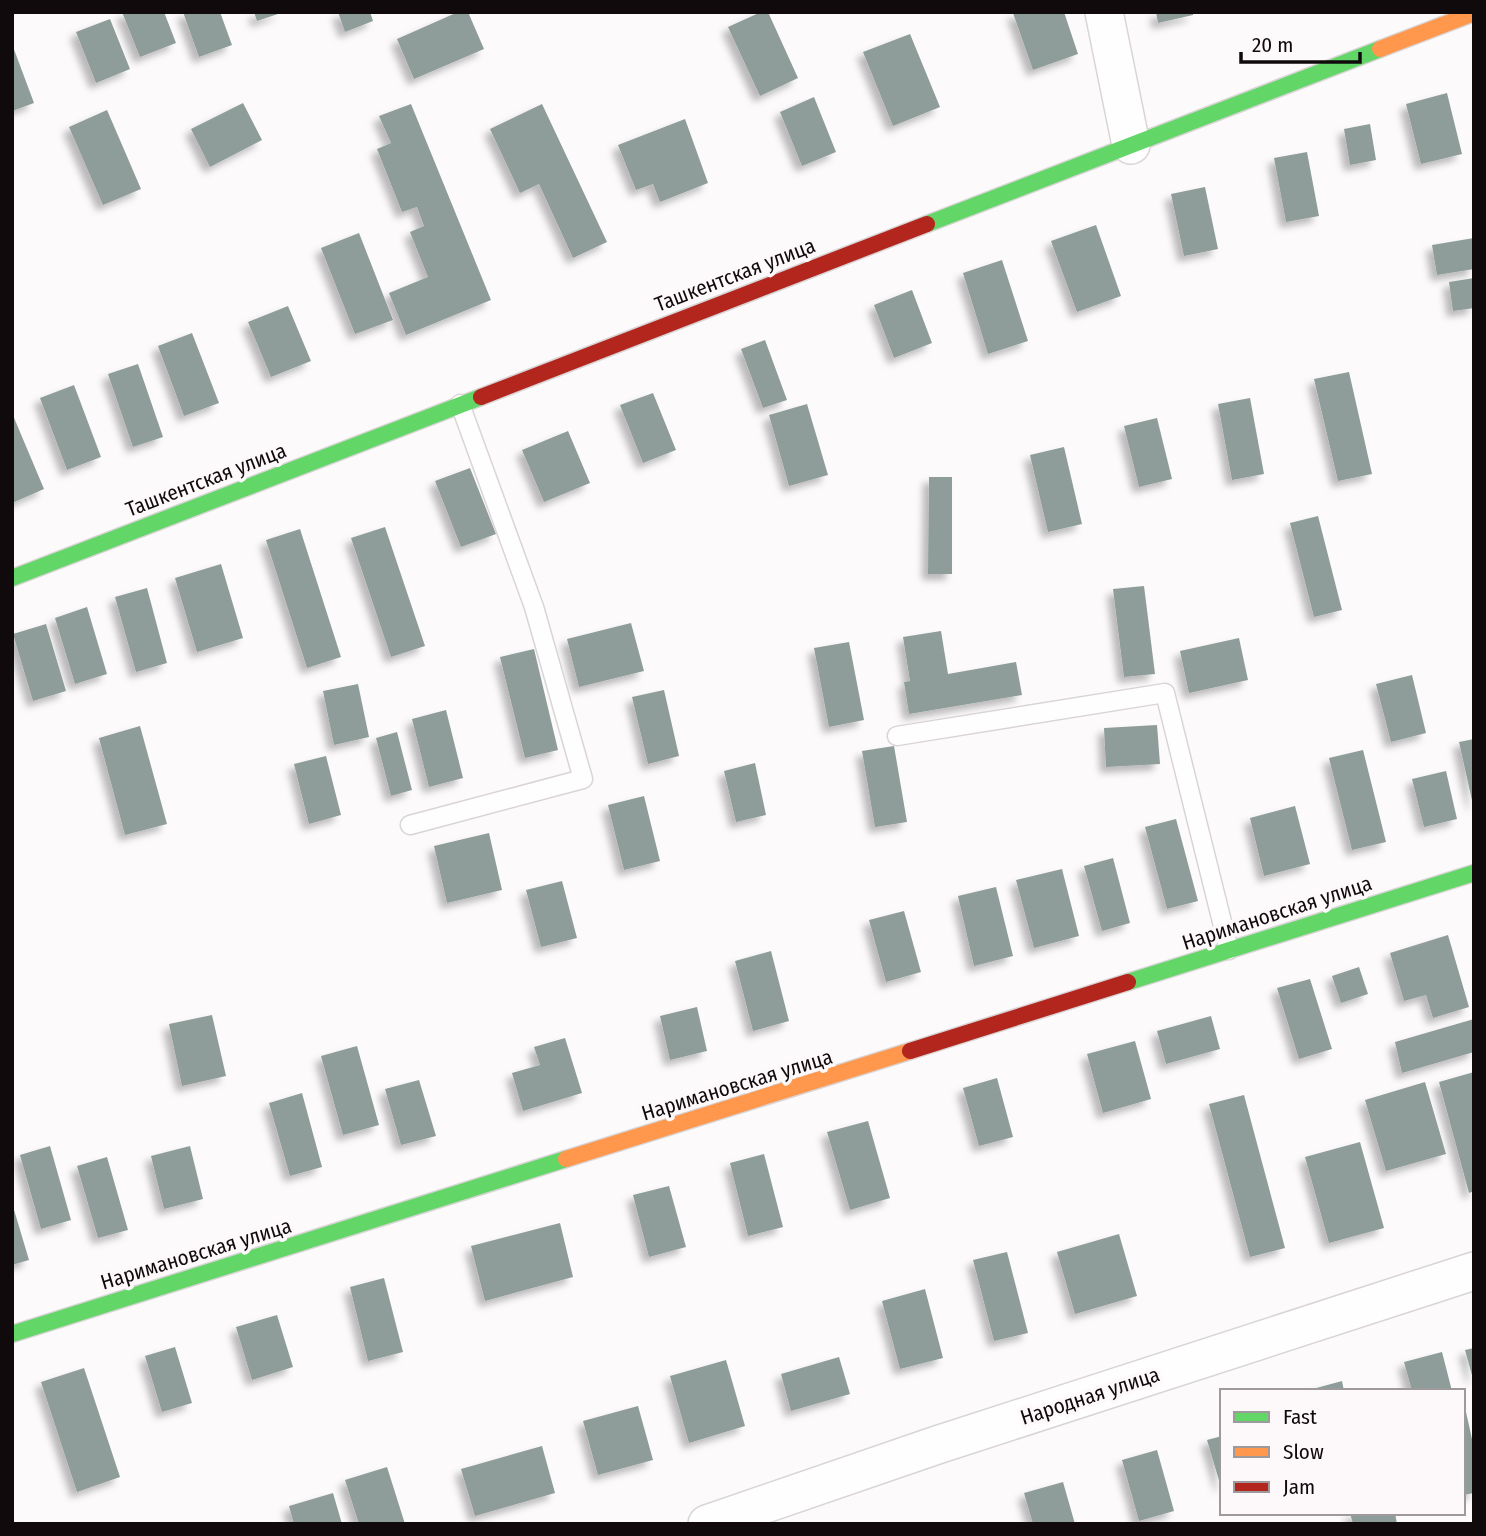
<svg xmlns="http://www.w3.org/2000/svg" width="1486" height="1536" font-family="'Fira Sans Condensed',sans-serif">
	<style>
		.building { fill: #8f9d9a; filter: url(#shadow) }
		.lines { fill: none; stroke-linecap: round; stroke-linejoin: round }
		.lane-casing { stroke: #d9d5d6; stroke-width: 21 }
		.street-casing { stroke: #d9d5d6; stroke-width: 40 }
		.fast-casing { stroke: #d9d5d6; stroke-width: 19 }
		.slow-casing { stroke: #d9d5d6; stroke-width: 19 }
		.jam-casing { stroke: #d9d5d6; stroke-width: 19 }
		.lane { stroke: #fffefe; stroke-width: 18 }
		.street { stroke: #fffefe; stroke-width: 37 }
		.fast { stroke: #63d668; stroke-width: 16 }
		.slow { stroke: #ff974d; stroke-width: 16 }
		.jam { stroke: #b3261e; stroke-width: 16 }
		.labels { text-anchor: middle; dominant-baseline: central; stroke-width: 7; stroke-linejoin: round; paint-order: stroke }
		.street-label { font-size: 21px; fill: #100a0c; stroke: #fdf9fa }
	</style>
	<defs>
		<filter id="shadow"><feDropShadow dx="-6" dy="6" stdDeviation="3.5" flood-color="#0004"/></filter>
	</defs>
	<rect width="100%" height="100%" fill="#fcfafb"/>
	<path class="building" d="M122,12H164L176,43L140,57Z
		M183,12H220L232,45L199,57Z
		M254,12H281V13L257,21Z
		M338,12H370L373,21L345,32Z
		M458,12H468L484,49L414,79L397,39Z
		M761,12H768L798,78L760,96L728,27Z
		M1064,12L1078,54L1033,70L1013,13Z
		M1156,12H1193V15L1158,23Z
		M110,19L130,69L96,83L76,32Z
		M910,34L940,107L893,126L863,52Z
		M12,44L34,103L12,111Z
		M1447,93L1462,154L1421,164L1406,104Z
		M814,97L836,152L802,166L780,112Z
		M243,103L262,140L210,167L191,129Z
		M411,104L491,300L406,335L389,293L428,277L410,232L424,226L417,207L402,212L377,149L391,143L379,116Z
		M542,104L607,242L573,258L539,184L520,193L490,129Z
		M107,110L141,189L103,205L69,127Z
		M685,119L708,183L660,202L653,184L636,190L618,145Z
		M1370,124L1376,160L1350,165L1344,129Z
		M1307,152L1319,216L1286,222L1274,158Z
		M1205,187L1218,249L1184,256L1171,194Z
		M1096,225L1121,296L1077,312L1051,241Z
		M359,233L393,320L355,334L321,248Z
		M1474,238V269L1437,275L1432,245Z
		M1002,260L1028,341L988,354L963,273Z
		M1474,278V308L1453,311L1449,282Z
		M912,290L932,343L894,358L874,305Z
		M288,306L311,361L271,377L248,322Z
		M192,333L219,403L184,416L158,346Z
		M765,340L787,400L763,408L741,349Z
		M138,364L163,437L133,447L108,374Z
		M1349,372L1372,474L1338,481L1314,379Z
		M74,385L101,457L67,470L40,398Z
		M653,393L676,450L643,463L620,405Z
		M1250,398L1264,474L1232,480L1218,404Z
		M807,404L828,475L789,486L769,415Z
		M12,413L44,489L12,503Z
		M1157,418L1172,479L1139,487L1124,426Z
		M568,431L590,483L544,502L522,450Z
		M1064,447L1082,524L1048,532L1030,455Z
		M470,468L496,534L461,547L435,481Z
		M929,477H952V574H928Z
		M1318,516L1342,610L1314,617L1290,523Z
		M385,527L425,646L391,657L351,538Z
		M300,529L341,657L307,668L266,540Z
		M221,564L243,638L197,652L175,578Z
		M1144,586L1155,674L1124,677L1113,589Z
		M147,588L167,663L136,672L115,597Z
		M87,607L107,674L75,684L55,618Z
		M631,623L644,671L579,687L567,639Z
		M46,624L66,691L33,701L13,634Z
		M941,631L948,674L1016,662L1022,695L909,714L904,682L910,681L903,637Z
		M1239,638L1248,680L1189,693L1180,651Z
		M849,642L864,720L829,727L814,648Z
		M534,649L558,750L525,758L500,657Z
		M1412,675L1426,733L1391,742L1376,684Z
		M358,684L369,737L334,745L323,691Z
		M664,690L679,756L648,764L632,697Z
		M446,710L463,778L429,787L412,719Z
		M1157,725L1160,764L1106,767L1104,728Z
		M140,726L167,824L125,835L99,738Z
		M397,732L412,790L391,796L376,738Z
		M1474,739V805H1473L1459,742Z
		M894,746L907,822L875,827L862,751Z
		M1363,750L1386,842L1352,850L1329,758Z
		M326,756L341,815L309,824L294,764Z
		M755,763L766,815L736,822L724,771Z
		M1446,771L1457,819L1424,827L1412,779Z
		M644,796L660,861L624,870L608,805Z
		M1295,806L1310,864L1264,876L1250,818Z
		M1176,819L1198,901L1167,909L1145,827Z
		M489,833L502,890L447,903L434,846Z
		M1113,858L1130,923L1102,931L1084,866Z
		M1062,869L1079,936L1034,948L1016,880Z
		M562,881L577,938L541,947L526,890Z
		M996,887L1013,956L974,966L958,896Z
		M904,911L921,972L886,982L869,920Z
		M1448,935L1469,1007L1433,1018L1426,995L1404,1001L1390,953Z
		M771,951L789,1021L753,1031L735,961Z
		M1359,967L1368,994L1341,1003L1332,976Z
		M1310,979L1332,1049L1299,1059L1277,988Z
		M697,1007L707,1051L670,1060L660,1016Z
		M212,1015L226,1076L182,1086L169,1024Z
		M1211,1016L1220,1049L1166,1064L1157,1031Z
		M1474,1019V1052L1402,1073L1395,1042Z
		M565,1038L582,1093L523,1111L512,1073L540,1065L534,1047Z
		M1135,1041L1151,1099L1103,1113L1087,1054Z
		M357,1046L379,1125L343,1135L321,1056Z
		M1474,1072V1191L1469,1193L1439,1082Z
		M997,1078L1013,1137L979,1146L963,1088Z
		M419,1080L436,1136L401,1145L385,1089Z
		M1425,1082L1446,1154L1386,1171L1365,1100Z
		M302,1093L322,1167L290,1176L269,1103Z
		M1244,1095L1285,1248L1250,1257L1209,1104Z
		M868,1121L890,1198L850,1210L827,1132Z
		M1360,1142L1384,1228L1329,1243L1305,1157Z
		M50,1146L71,1220L41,1229L20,1155Z
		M190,1146L203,1199L164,1209L151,1156Z
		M764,1154L783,1227L748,1236L730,1163Z
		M107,1157L128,1230L98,1238L77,1166Z
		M669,1186L686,1247L649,1257L633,1195Z
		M12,1203L29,1260L12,1265Z
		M560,1223L573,1277L485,1301L471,1246Z
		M1119,1234L1137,1296L1075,1314L1057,1252Z
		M1007,1252L1028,1333L994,1341L973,1260Z
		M384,1278L403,1352L368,1361L350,1287Z
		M925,1289L943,1358L900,1369L882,1301Z
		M277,1315L293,1367L252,1380L236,1327Z
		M175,1347L192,1403L162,1412L145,1356Z
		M1474,1348V1379H1473L1465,1350Z
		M1442,1352L1452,1391H1412L1404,1362Z
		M839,1357L850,1394L791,1411L781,1374Z
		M726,1360L745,1426L689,1443L670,1376Z
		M84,1368L120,1477L77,1492L41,1382Z
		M1342,1381L1344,1391H1309V1390Z
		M638,1406L653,1460L598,1475L583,1421Z
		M1463,1412H1466L1474,1448V1493L1463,1495Z
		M1222,1436V1487H1221L1207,1440Z
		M542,1446L555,1493L475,1516L461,1469Z
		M1157,1450L1174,1511L1139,1521L1122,1460Z
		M387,1467L405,1524H359L345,1480Z
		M1063,1482L1075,1524H1033L1024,1493Z
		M333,1493L342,1524H294L289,1506Z
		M1350,1513H1395L1397,1524H1353Z"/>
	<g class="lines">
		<g class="lane-casing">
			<path id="lane" d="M897,736L1165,693L1229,950
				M410,825L583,779L534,607L460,404"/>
		</g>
		<g class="street-casing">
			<path id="street" d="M1104,12L1131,145
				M707,1524L937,1445L1474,1271"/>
		</g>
		<g class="fast-casing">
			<path id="fast" d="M927,224L1380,49
				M12,578L481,397
				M1128,982L1474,873
				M12,1334L566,1159"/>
		</g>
		<g class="slow-casing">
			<path id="slow" d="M1380,49L1474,13
				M566,1159L910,1051"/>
		</g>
		<g class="jam-casing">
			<path id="jam" d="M481,397L927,224
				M910,1051L1128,982"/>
		</g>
		<use href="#lane" class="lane"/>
		<use href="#street" class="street"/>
		<use href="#fast" class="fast"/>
		<use href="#slow" class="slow"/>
		<use href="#jam" class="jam"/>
	</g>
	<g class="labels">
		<g class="street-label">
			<text transform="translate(735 275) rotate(-21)">Ташкентская улица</text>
			<text transform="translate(206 480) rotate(-21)">Ташкентская улица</text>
			<text transform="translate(1277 913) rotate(-18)">Наримановская улица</text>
			<text transform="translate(737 1085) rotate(-17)">Наримановская улица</text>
			<text transform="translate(196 1254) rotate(-17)">Наримановская улица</text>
			<text transform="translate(1090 1396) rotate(-18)">Народная улица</text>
		</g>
	</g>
	<rect width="1486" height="1536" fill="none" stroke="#100a0c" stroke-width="28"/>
	<rect x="1220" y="1389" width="245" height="126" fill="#fdf9fa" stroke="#9e999b" stroke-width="2"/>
	<rect x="1234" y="1412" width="35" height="10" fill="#63d668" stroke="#9e999b" stroke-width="2"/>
	<text x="1283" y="1424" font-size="21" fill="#100a0c">Fast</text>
	<rect x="1234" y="1447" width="35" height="10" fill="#ff974d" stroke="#9e999b" stroke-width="2"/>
	<text x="1283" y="1459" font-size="21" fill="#100a0c">Slow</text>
	<rect x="1234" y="1482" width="35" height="10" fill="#b3261e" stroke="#9e999b" stroke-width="2"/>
	<text x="1283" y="1494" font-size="21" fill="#100a0c">Jam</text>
	<path d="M1241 52v10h119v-10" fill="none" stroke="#100a0c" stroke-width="3.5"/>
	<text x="1252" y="52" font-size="21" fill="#100a0c" stroke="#fdf9fa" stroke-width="5" paint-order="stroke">20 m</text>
</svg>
